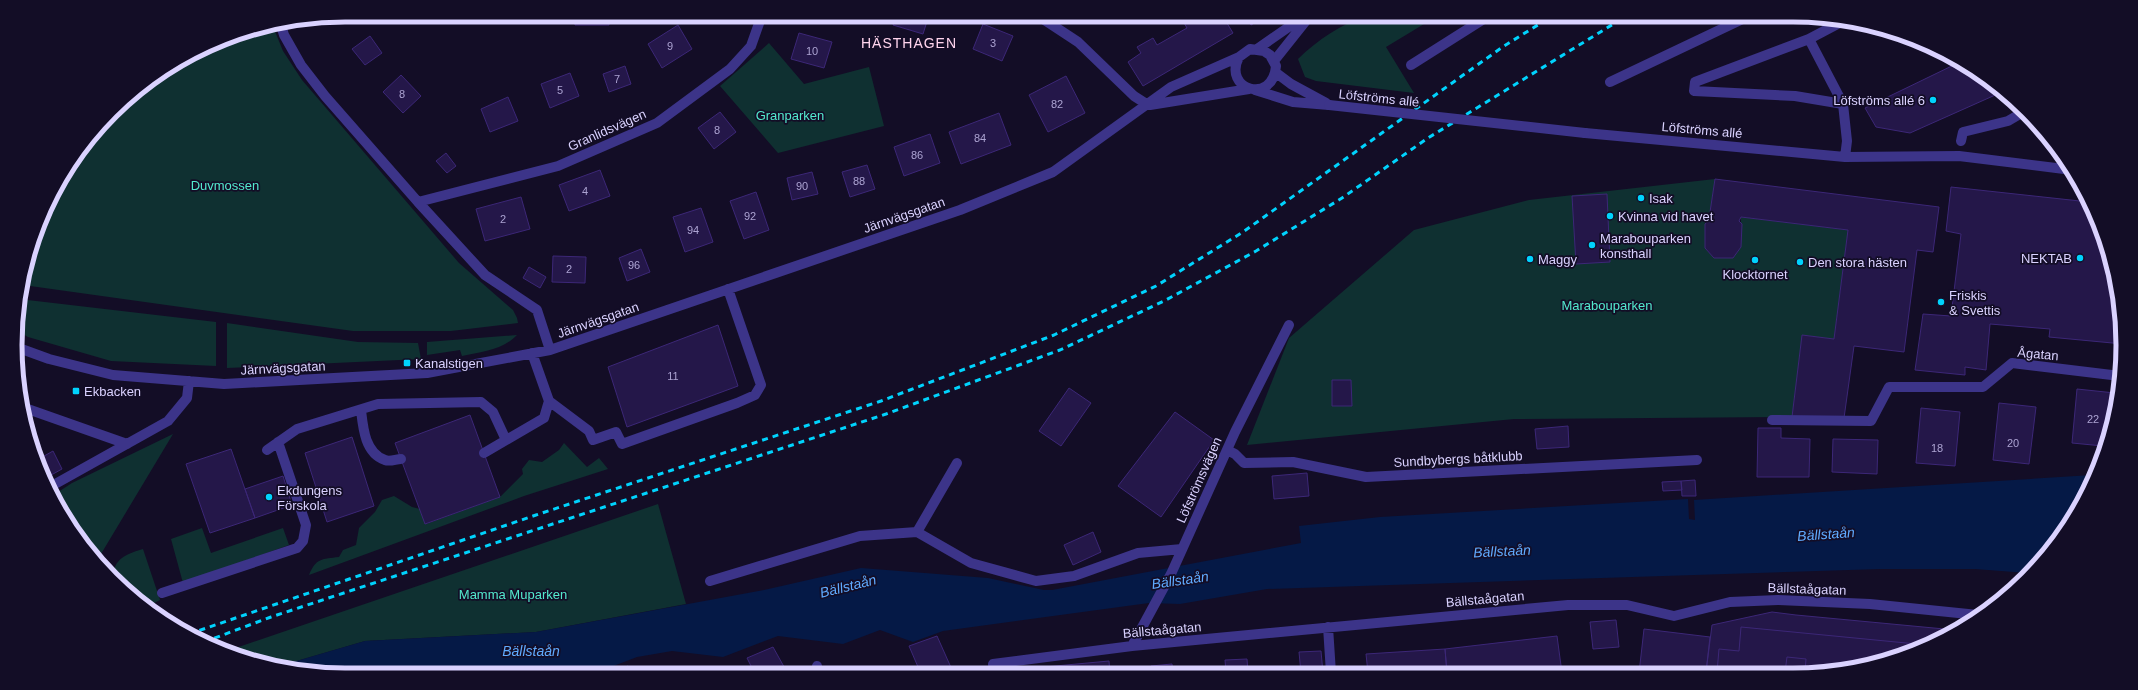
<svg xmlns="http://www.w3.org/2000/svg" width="2138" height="690" font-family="Helvetica,sans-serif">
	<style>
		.green { fill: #0f3031 }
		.water { fill: #051946 }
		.building { fill: #241749; stroke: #3c2777 }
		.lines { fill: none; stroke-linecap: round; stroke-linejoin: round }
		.minor { stroke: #3c3489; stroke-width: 10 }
		.rail { stroke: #00d3fd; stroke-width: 3; stroke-dasharray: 6 5; stroke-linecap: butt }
		.minor-bridge { stroke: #3c3489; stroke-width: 10 }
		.poi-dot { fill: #00d3fd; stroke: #130d26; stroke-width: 1.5 }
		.labels { text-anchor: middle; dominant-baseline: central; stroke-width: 3.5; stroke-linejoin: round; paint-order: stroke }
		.number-label { font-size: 11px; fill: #aca3d2 }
		.street-label { font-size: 13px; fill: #dad2ff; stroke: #130d26 }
		.poi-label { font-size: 13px; fill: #dad2ff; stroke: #130d26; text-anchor: start }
		.park-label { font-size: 13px; fill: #53e9ce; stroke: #130d26 }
		.neighbourhood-label { font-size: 14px; letter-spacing: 1px; fill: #ffd4ed; stroke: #130d26 }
		.water-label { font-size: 14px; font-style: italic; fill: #60abff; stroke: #130d26 }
		.rim { fill: none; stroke: #dad2ff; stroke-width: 5 }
	</style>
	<rect width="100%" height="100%" fill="#130d26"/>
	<path class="green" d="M1368,15H1439L1386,47L1414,93L1316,81L1305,77L1298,59C1317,40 1342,24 1368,15Z
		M272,24L283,51L302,80L459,263L513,310L517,318L518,323L451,331H353L23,285L49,199L83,144L127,97L219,40Z
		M769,43L804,84L869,67L884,126L778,153L720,86Z
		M1715,179L1710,212L1705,224V248L1714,258H1733L1741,247V217L1848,230L1834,339L1802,335L1792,417L1514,419L1247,445L1289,338L1414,230L1529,200Z
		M19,299L216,322V366L111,361L28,337L17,331Z
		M227,323L358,342L418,343L421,359L227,368Z
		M517,335C503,350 481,352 462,356L460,350L427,355V342Z
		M173,434L98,559L83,546L52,496L72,483Z
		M564,443L587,467L599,458L608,469L524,496L309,575C316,558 322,559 339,557L343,550L356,545L359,528L375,512L382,500L394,496L412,507L420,509L426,524L500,497L523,474L522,469L529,460L542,462L559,450Z
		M658,504L686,604L536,632L365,641L276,667L224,652Z
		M202,528L211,553L283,528L289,545L183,583L171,539Z
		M143,549L160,600L152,604L144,603L114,575C113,558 130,553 143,549Z"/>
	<path class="water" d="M2092,475L2079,510L2027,573L1975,569H1880L1267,589L1180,604L1149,603L943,631L913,642L880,630L843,644L778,636L723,657L672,651L637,657L590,675L543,667L518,675H345L276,667L365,641L536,632L764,590L861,568L988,578L1044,590H1052L1301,543L1299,526L1380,517L1688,499L1689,519L1695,520L1694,500Z"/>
	<path class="building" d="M575,15H609V25H575Z
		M896,15H929L923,34L893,25Z
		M1193,15H1199L1201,19L1208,15H1222L1233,33L1143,86L1128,62L1141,53L1137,47L1153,38L1157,45L1187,28L1183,21Z
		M1246,15H1268L1251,25Z
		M983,24L1013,36L1002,61L973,49Z
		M678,25L692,49L662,68L648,44Z
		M799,33L832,42L824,68L791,59Z
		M370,36L382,53L365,65L352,49Z
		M1960,62L1977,71L2002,92L1910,133L1876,127L1865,108Z
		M625,66L631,84L609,92L603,74Z
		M570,73L579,96L550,108L541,84Z
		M401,75L421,96L403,113L383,92Z
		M1066,76L1085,113L1048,132L1029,95Z
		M508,97L518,121L490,132L481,109Z
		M720,112L736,132L714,149L698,128Z
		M999,113L1011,145L961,164L949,132Z
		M930,134L940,163L904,176L894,147Z
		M446,153L456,166L447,173L436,161Z
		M867,165L875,189L850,197L842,172Z
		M600,170L610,196L569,211L559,185Z
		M812,172L818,194L792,200L787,178Z
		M1715,179L1939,207L1933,252L1917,250L1904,352L1854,346L1844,418L1792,417L1802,335L1834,339L1848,230L1741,217L1739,221L1742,224L1741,247L1733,258H1714L1705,248V224L1713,217L1710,212Z
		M1951,187L2089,202L2098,219L2117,281L2123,344L2049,337L2050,329L1990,324L1986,370L1965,367V375L1915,370L1923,314L1951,316L1961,234L1946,231Z
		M756,192L769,230L744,239L730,201Z
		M1607,194L1610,262L1576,264L1572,196Z
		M521,197L530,229L485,241L476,209Z
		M701,208L713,242L685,252L673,217Z
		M641,249L650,272L627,281L619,258Z
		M553,256L586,257L585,283L552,282Z
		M529,267L546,277L540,288L523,278Z
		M718,325L738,386L627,427L608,367Z
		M1332,380H1351L1352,406H1332Z
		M1069,388L1091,403L1061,446L1039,431Z
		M2077,389L2115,393L2111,424L2103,446L2072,443Z
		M1999,403L2036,407L2029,464L1993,460Z
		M1921,408L1960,412L1955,466L1916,463Z
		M1175,412L1214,440L1161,517L1118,486Z
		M470,415L500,497L425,524L395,443Z
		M1568,426L1569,447L1537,449L1535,429Z
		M1758,428H1781V438L1810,439L1809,477H1757Z
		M352,437L374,506L327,522L305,453Z
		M1833,439L1878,440L1877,474L1832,472Z
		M231,449L255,518L210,533L186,464Z
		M53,451L62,469L44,479L37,460Z
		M1307,473L1309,496L1274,499L1272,476Z
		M283,476L292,505L255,518L245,489Z
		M1695,480L1696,496H1682L1681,481Z
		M1681,481L1682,490L1663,491L1662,482Z
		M1093,532L1101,552L1073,565L1064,545Z
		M1772,612L1796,615L1955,630L1939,641L1836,672H1706L1712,625Z
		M1616,620L1619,647L1593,649L1590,622Z
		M1741,627L1927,645L1862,664L1852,663L1851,668L1836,672H1805L1806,659L1787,657L1785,672H1717L1719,649L1739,651Z
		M1644,629L1710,637L1706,672L1639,673Z
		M937,636L953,672L954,674H921L909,646Z
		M1557,636L1562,673H1447L1445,649Z
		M773,647L788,674H755L747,658Z
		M1445,649L1447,673H1368L1366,654Z
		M1321,651L1323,673H1301L1299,652Z
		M1247,659L1248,673H1226L1225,660Z
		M1109,661L1110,674H1024L1023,669Z
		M1172,664L1173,673H1152L1151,666Z
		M628,666L633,674H608Z"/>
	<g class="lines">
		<path class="minor" d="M1037,15L1078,42L1134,96L1148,105
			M1845,20L1809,39L1695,82L1694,91L1795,96L1843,104L1847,141L1845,157
			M280,22L284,35L301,65L325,96L418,202L485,275L537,310L550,350
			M1809,39L1843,104
			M1257,49L1293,24L1313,15
			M1274,61L1309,17
			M1411,65L1490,15
			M1275,72L1291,84L1326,103
			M1610,82L1751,15
			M1255,90L1293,102L1329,105
			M1150,105L1249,89
			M1585,133L1845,157L1959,156L2072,170
			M1961,141L1963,132L2008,121L2025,111
			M418,202L558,166L657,123L730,69L751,46L762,15
			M16,347L49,359L113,375L224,384L427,373L550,350L960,210L1053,172L1171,87L1239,57L1250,49L1264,51L1270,55L1276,66C1273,105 1222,90 1239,57
			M549,401L589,431L593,440L616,432L622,444L737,403L755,395L761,385L728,289
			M22,407L127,444
			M361,410C363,428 365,453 385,460C390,462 396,459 401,459
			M1772,420L1871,421L1889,387H1983L2012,363L2120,376
			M267,450L297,429L378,404L481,402L493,412L506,440
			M1227,450L1235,454L1244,463L1293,462L1366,477L1697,460
			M484,453L544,418L549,401L532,353
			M48,488L168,421L187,398L189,381
			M917,532L957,463
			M710,581L860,536L917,532L971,563L1036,581L1074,576L1138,553L1182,549
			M162,593L297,548L303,541L306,525L278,442
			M1328,627L1331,673
			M1132,646L1171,574L1235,432L1289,325
			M817,666L818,674
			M994,674L993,664L1132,646L1568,605H1627L1674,616L1730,602L1778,600L1870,604L1978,615"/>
		<path class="rail" d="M189,634L536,515L881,401L1054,335L1156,286L1243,232L1504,46L1554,15
			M204,642L271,617L886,414L1060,350L1164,301L1256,251L1342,198L1428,138L1628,15"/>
		<path class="minor-bridge" d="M1329,105L1585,133"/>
	</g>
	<g class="poi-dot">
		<circle cx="1933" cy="100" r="4"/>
		<circle cx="1641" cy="198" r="4"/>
		<circle cx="1610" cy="216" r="4"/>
		<circle cx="1592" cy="245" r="4"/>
		<circle cx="2080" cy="258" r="4"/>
		<circle cx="1530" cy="259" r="4"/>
		<circle cx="1755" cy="260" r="4"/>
		<circle cx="1800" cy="262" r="4"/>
		<circle cx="1941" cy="302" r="4"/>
		<rect x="403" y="359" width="8" height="8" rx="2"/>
		<rect x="72" y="387" width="8" height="8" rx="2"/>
		<circle cx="269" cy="497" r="4"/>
	</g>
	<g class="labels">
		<g class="number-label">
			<text x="993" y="43">3</text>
			<text x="670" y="46">9</text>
			<text x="812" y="51">10</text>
			<text x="617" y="79">7</text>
			<text x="560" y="90">5</text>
			<text x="402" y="94">8</text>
			<text x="1057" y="104">82</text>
			<text x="717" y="130">8</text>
			<text x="980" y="138">84</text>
			<text x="917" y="155">86</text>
			<text x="859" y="181">88</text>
			<text x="802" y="186">90</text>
			<text x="585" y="191">4</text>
			<text x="750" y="216">92</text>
			<text x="503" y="219">2</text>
			<text x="693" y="230">94</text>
			<text x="634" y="265">96</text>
			<text x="569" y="269">2</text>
			<text x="673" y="376">11</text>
			<text x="2093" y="419">22</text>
			<text x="2013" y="443">20</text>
			<text x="1937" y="448">18</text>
		</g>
		<g class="street-label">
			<text transform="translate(1379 98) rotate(6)">Löfströms allé</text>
			<text transform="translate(607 130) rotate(-24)">Granlidsvägen</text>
			<text transform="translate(1702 130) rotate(5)">Löfströms allé</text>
			<text transform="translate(904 215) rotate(-19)">Järnvägsgatan</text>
			<text transform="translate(598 320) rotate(-19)">Järnvägsgatan</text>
			<text transform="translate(2038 354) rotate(5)">Ågatan</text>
			<text transform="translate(283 368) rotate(-3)">Järnvägsgatan</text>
			<text transform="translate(1458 459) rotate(-3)">Sundbybergs båtklubb</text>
			<text transform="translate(1199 480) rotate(-66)">Löfströmsvägen</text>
			<text transform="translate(1807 589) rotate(2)">Bällstaågatan</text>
			<text transform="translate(1485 599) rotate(-5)">Bällstaågatan</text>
			<text transform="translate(1162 630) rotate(-5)">Bällstaågatan</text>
		</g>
		<g class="poi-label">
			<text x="1925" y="100" text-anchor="end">Löfströms allé 6</text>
			<text x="1649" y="198">Isak</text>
			<text x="1618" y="216">Kvinna vid havet</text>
			<text x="1600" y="238">Marabouparken<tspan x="1600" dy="15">konsthall</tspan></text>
			<text x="2072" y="258" text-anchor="end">NEKTAB</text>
			<text x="1538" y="259">Maggy</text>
			<text x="1808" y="262">Den stora hästen</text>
			<text x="1755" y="274" text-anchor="middle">Klocktornet</text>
			<text x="1949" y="295">Friskis<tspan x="1949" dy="15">&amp; Svettis</tspan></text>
			<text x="415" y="363">Kanalstigen</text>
			<text x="84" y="391">Ekbacken</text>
			<text x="277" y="490">Ekdungens<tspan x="277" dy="15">Förskola</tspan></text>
		</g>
		<g class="park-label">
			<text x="790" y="115">Granparken</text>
			<text x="225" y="185">Duvmossen</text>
			<text x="1607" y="305">Marabouparken</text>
			<text x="513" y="594">Mamma Muparken</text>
		</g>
		<g class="neighbourhood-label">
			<text x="909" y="43">HÄSTHAGEN</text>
		</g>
		<g class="water-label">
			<text transform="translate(1826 534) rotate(-4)">Bällstaån</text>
			<text transform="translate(1502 551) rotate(-3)">Bällstaån</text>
			<text transform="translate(1180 580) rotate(-8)">Bällstaån</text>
			<text transform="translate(848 586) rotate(-14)">Bällstaån</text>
			<text x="531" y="651">Bällstaån</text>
		</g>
	</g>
	<path d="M0 0H2138V690H0ZM345 22H1793A323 323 0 0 1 2116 345V345A323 323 0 0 1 1793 668H345A323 323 0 0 1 22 345V345A323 323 0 0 1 345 22Z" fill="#130d26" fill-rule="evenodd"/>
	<path class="rim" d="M345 22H1793A323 323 0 0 1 2116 345V345A323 323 0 0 1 1793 668H345A323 323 0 0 1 22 345V345A323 323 0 0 1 345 22Z"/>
</svg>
